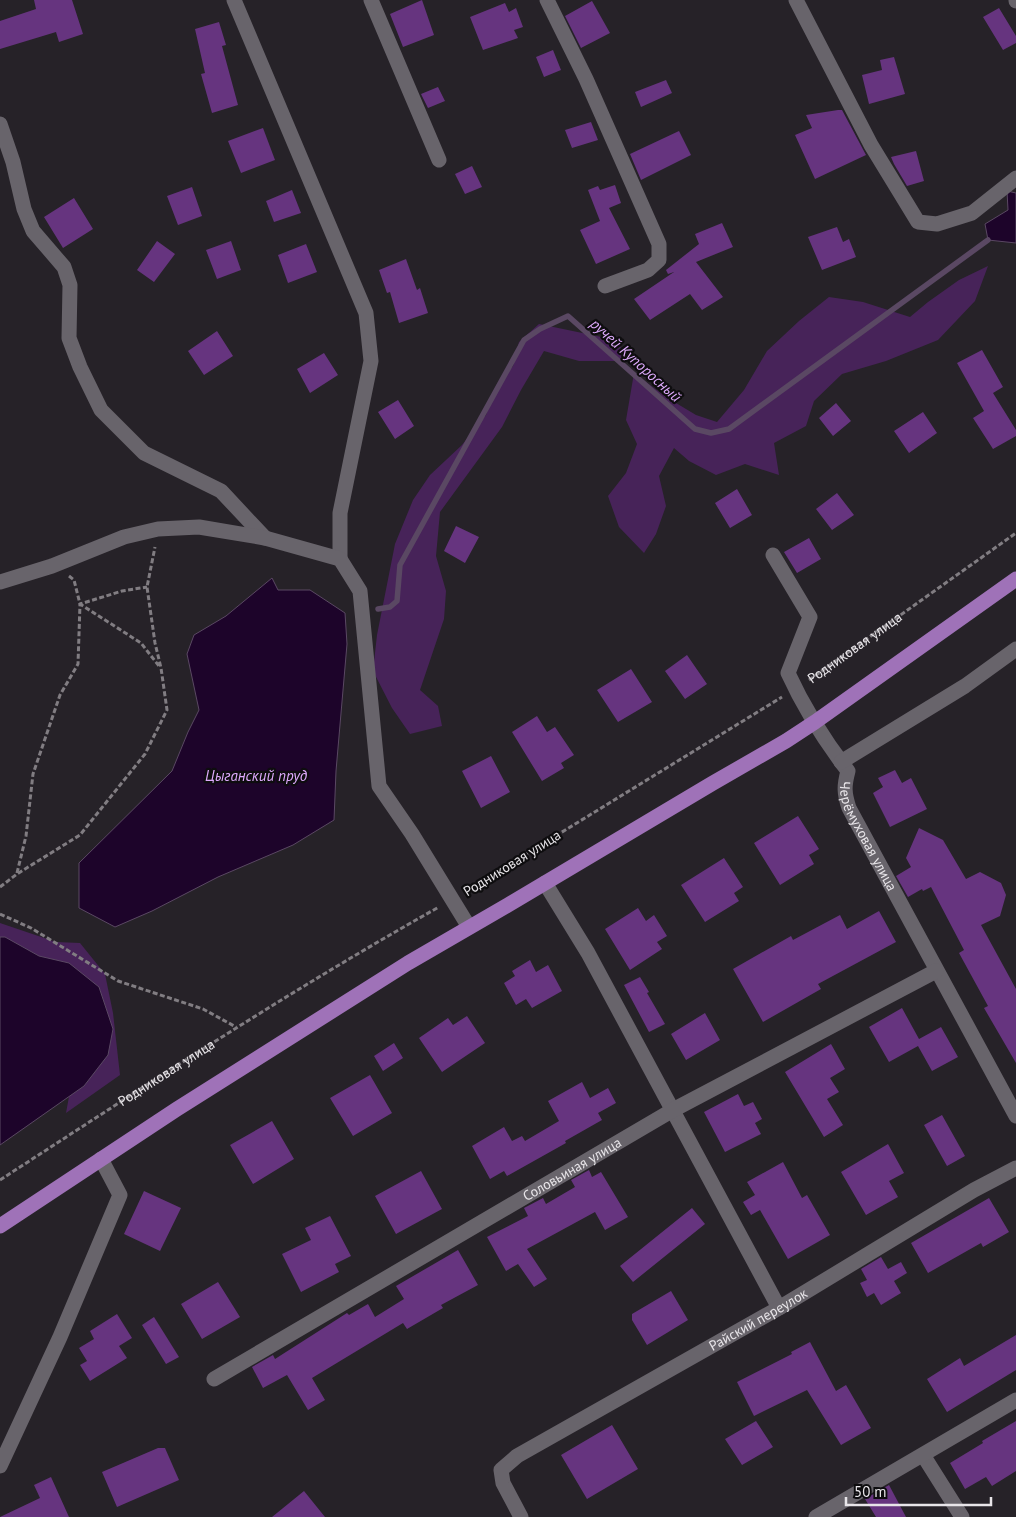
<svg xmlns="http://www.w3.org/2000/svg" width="1016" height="1517" font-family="'PT Sans',sans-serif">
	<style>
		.green { fill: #472359 }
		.water { fill: #1d042a; stroke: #5a4863 }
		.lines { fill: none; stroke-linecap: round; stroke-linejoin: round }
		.stream { stroke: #5a4863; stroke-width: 5.5 }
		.building { fill: #66347f }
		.path { stroke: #817d82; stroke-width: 3; stroke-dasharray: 5 2.5; stroke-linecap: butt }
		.minor { stroke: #68646b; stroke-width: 15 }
		.major { stroke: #9f72b8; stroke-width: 15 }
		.labels { text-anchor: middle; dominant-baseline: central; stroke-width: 4.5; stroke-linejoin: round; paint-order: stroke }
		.street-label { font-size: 14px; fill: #e8e5e9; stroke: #0e0d0f }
		.water-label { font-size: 15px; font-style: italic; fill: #dfabfe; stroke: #0e0d0f }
	</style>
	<rect width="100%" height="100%" fill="#262228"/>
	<path class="green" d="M988,266L975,301L938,340L886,361L842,374L814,401L806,426L774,443L779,475L745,464L716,475L689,461L674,448L659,476L666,506L656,534L644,553L619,527L608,496L626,473L637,444L626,420L634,373L666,397L696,415L717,422L744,390L767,351L799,321L829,297L863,302L910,317L928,302L959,280Z
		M539,324L616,340L629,361H579L544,351L521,390L502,427L440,512L436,556L446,591L444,619L420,690L438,706L442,726L410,734L392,708L373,671L377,635L395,544L413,500L430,475L462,445L486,415L494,390L513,366L519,342Z
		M0,923L56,942L80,943L105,974L113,1013L120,1075L66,1113L76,1058L0,951Z"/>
	<path class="water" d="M1007,191L1016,193V243L988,240L985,224L1008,210Z
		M272,578L278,590H310L345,613L347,644L336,771L334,820L293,845L218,877L152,911L115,927L79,908V863L172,771L188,732L199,710L187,654L194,635L226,616Z
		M0,937H5L39,956L69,963L99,987L113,1029L108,1055L84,1086L0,1145Z"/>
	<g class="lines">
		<path class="stream" d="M378,609L390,607L397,601L400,565L524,340L540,329L568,316L695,429L711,433L729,429L988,240"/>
	</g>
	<path class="building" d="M34,0H72L83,34L59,42L56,32L0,49V21L36,9Z
		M422,0L434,35L403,47L390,14Z
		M592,1L610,33L581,48L565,16Z
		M505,3L509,12L516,8L523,27L514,30L518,38L483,50L470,17Z
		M999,8L1016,36V43L1003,50L983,17Z
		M219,22L226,45L222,46L238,105L212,113L201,74L205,73L195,29Z
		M553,50L561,70L544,77L536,57Z
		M894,57L905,94L869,104L862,75L882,70L880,60Z
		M666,80L672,93L641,107L635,92Z
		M438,87L445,101L428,108L421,94Z
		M838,110H842L866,155L815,179L795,135L812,128L806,115Z
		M591,122L598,140L572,148L565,130Z
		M263,128L275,160L241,173L228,141Z
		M679,131L691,155L641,180L630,154Z
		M916,151L924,181L907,186L894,164L891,157Z
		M472,166L482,187L465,194L455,174Z
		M615,185L621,203L609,208L630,249L596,264L580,230L600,221L588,190L598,186L600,190Z
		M192,187L202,216L178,225L167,196Z
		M292,190L301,213L274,222L266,201Z
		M74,198L93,229L63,248L44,217Z
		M722,223L733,247L696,262L723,297L702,310L690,294L650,320L634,299L674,272L668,274L666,270L699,244L695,234Z
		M837,227L843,242L849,239L856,257L822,270L808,237Z
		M157,241L175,254L154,282L137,270Z
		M231,241L241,270L217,279L206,250Z
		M306,244L317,272L288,283L278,255Z
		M406,259L417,290L420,288L428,313L399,323L390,292L387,293L379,270Z
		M217,331L233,356L204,375L188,351Z
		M982,350L1003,387L993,393L1016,430V436L993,449L973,418L984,411L957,363Z
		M324,353L338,375L310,393L297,369Z
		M398,400L414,426L395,439L378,412Z
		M836,403L851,421L833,436L819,418Z
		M923,412L937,433L909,453L894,431Z
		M737,489L752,515L730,528L715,503Z
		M837,493L854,515L832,530L816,509Z
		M456,526L479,537L465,563L444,551Z
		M809,538L821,559L797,573L784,552Z
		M687,655L707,684L685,699L665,671Z
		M631,669L652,702L618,722L597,690Z
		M537,716L547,732L555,727L574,755L561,763L564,768L542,781L512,732Z
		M491,756L510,792L481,808L462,771Z
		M895,770L902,783L911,778L927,809L890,827L873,793L883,787L878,778Z
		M798,816L819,849L809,855L814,864L780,885L754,843Z
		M919,828L943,840L966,879L980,872L1001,883L1006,895L1000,916L981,925L1016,989V1063L984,1008L988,1006L959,953L964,950L931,887L923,891L922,889L908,897L896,876L911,867L906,858Z
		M724,858L743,887L734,893L739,901L705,922L681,885Z
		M638,908L646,921L654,915L667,936L657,942L662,949L630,970L605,929Z
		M879,911L896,942L818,984L821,989L763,1022L733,969L791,936L793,940L840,915L847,929Z
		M530,960L536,972L548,965L562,991L532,1008L526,999L516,1005L504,983L515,976L512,971Z
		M640,977L649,992L647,993L665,1024L649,1032L624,985Z
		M902,1008L919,1039L941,1027L958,1057L932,1071L918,1046L889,1062L869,1027Z
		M705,1013L720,1040L686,1060L671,1034Z
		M467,1016L485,1043L442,1072L419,1038L448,1018L453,1025Z
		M394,1043L403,1058L383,1071L374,1056Z
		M831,1044L845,1069L830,1078L839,1092L827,1099L843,1125L824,1137L785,1072Z
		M370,1075L392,1113L353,1136L330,1098Z
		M582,1082L590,1098L608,1088L616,1103L598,1113L602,1120L565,1141L566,1143L507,1176L504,1171L490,1179L472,1146L504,1127L512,1141L522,1136L525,1141L559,1121L548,1101Z
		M738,1094L744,1106L753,1102L762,1119L755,1123L761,1134L725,1152L704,1112Z
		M942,1115L965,1156L947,1166L924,1125Z
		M272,1121L294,1159L253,1184L230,1145Z
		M888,1144L904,1173L889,1181L898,1197L866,1215L841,1172Z
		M783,1162L802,1198L807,1195L830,1235L788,1259L760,1210L751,1215L743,1202L755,1195L747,1182Z
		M589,1170L592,1177L601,1172L628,1217L605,1230L595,1212L527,1249L547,1279L534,1287L518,1264L506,1271L487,1237L528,1216L524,1208L543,1198L546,1204L575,1187L571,1180Z
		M421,1171L442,1209L396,1234L375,1196Z
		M144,1191L181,1208L160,1251L124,1234Z
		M989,1198L1009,1232L983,1247L981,1243L928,1273L911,1243Z
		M692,1208L705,1224L633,1282L620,1266Z
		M330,1216L351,1256L335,1264L339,1272L301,1292L282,1254L311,1240L305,1228Z
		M458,1250L478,1285L441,1305L443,1308L407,1329L403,1323L312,1378L325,1400L308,1410L287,1375L263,1388L252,1367L273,1355L275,1359L347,1313L349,1315L368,1304L375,1317L404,1299L396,1286Z
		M881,1257L888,1269L901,1262L907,1273L894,1281L901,1293L881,1305L874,1293L867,1297L860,1283L867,1280L861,1269Z
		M218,1282L240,1317L202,1339L181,1304Z
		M671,1291L688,1320L647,1345L632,1320V1314Z
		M117,1314L132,1338L119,1346L127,1358L90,1381L80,1365L87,1361L79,1348L94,1339L90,1331Z
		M154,1317L179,1357L166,1364L142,1325Z
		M1016,1335V1370L947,1412L927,1379L960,1358L964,1366Z
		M810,1342L836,1391L846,1385L871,1428L841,1445L807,1390L754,1416L737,1382L792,1354L791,1352Z
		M756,1421L773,1447L742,1465L725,1439Z
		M1016,1421V1471L992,1486L986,1477L965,1489L950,1463L983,1443L982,1441Z
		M612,1425L638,1469L587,1499L561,1455Z
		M158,1448H165L179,1480L117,1507L102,1472Z
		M51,1477L69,1517H0L40,1498L34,1485Z
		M889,1485L906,1517H876L865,1499Z
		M304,1491L325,1517H272Z"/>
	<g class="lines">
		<g class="path">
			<path d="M69,576L74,580L80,604L141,643L159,666"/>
			<path id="s1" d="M809,680L1016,533"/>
			<path d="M17,873L26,836L33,774L60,695L78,664L80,604L122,591L147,587"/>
			<path d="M0,887L17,874L80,835L145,754L167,710L161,668L155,643L147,587L155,547"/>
			<path d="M466,891L782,697"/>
			<path d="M0,914L31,928L118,981L203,1009L236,1027"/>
			<path id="s2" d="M0,1180C145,1086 289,991 439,907"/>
		</g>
		<g class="minor">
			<path d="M234,0L366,313L371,361L340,513V559"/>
			<path d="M371,0L439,160"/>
			<path d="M547,0L586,79L659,244V260L648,270L605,286"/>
			<path d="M796,0L871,145L918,222L937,224L972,213L1016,178"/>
			<path d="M1016,0V1"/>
			<path d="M0,124L13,162L24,209L33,231L64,267L70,285L69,338L80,367L101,410L144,453L221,491L265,538"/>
			<path id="s3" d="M773,555L810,617L788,673C804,708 825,741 848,771C844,786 844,793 849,808L1016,1116"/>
			<path d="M0,582L52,566L124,537L158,529L199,527L265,538L340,559L360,591L379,786L412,834L469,927"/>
			<path d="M841,762L965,686L1016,649"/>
			<path d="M545,883L588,953L779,1308"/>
			<path id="s4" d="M214,1379L673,1110L936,971"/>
			<path d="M923,1455L962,1517"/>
			<path d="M0,1466L60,1337L120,1195L101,1159"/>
			<path id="s5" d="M521,1517L503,1483L501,1470L517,1456L779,1308L974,1190L1016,1168"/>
			<path d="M816,1517L1016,1400"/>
		</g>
		<path class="major" d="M0,1226L177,1109L408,963L508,905L713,783L786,741L815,722L1016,579"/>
	</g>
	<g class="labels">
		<g class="street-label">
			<text stroke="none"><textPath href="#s1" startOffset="56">Родниковая улица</textPath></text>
			<text stroke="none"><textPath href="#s3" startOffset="318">Черёмуховая улица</textPath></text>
			<text transform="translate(512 863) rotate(-32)">Родниковая улица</text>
			<text stroke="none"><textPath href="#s2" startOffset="198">Родниковая улица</textPath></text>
			<text stroke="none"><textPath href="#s4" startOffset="415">Соловьиная улица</textPath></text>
			<text stroke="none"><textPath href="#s5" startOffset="350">Райский переулок</textPath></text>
		</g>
		<g class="water-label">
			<text transform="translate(636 360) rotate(42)">ручей Купоросный</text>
			<text x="256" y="775">Цыганский пруд</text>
		</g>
	</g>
	<path d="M846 1497v8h145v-8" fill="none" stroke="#e8e5e9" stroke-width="2.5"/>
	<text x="854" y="1497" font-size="15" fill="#e8e5e9" stroke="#0e0d0f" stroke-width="4" paint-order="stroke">50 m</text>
</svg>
